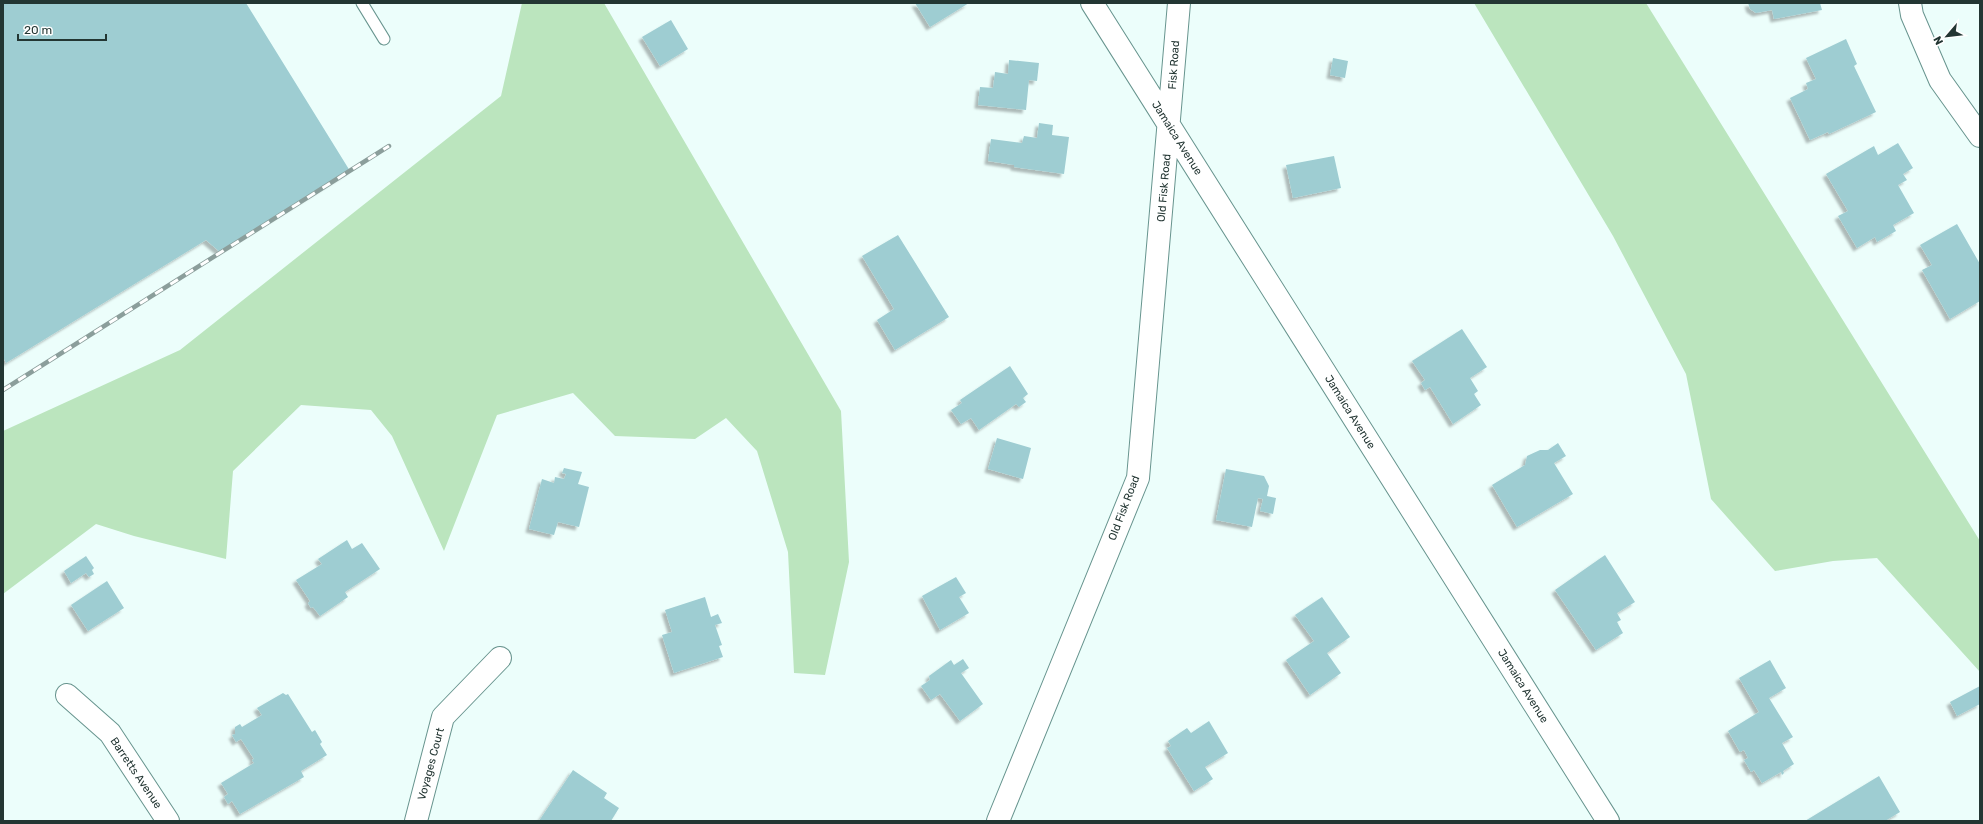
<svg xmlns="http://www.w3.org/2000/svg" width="1983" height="824" font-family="Rubik,sans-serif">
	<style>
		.green { fill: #bbe5be }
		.building { fill: #9ecdd2; filter: url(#shadow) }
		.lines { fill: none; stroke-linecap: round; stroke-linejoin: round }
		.service-casing { stroke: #67948e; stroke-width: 13 }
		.minor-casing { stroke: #67948e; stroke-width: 24 }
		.service { stroke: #fff; stroke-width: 11 }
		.minor { stroke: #fff; stroke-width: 22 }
		.rail-casing { stroke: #8b9e9b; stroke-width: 4.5 }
		.rail { stroke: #fff; stroke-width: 3; stroke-dasharray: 9; stroke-linecap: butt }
		.labels { text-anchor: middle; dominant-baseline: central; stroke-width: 4; stroke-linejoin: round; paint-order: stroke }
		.street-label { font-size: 11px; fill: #233633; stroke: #fff }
	</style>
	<defs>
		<filter id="shadow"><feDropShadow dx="-3.5" dy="3.5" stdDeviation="1" flood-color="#0004"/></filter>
	</defs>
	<rect width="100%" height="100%" fill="#ecfefb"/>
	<path class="green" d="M522,3H604L841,411L849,562L825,675L794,673L788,552L757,451L726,418L695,439L615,436L573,393L497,415L444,551L392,436L371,410L301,405L233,471L226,559L134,536L96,524L3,594V431L180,350L501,96Z
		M1474,3H1646L1980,541V672L1877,558L1833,561L1775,571L1711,499L1686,374L1613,236Z"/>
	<path class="building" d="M3,3H246L350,171L220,252L206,240L6,363L3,357Z
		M915,3H969L930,27Z
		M1748,3H1820L1822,10L1774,19L1772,10L1756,13L1750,9Z
		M671,20L688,49L660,66L642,37Z
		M1846,39L1857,64L1854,66L1876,112L1829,134L1828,132L1810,140L1790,98L1808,89L1806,83L1816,79L1806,58Z
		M1333,58L1348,61L1345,78L1330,75Z
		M1009,60L1039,63L1037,81L1029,80L1026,110L978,105L980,87L993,88L995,72L1008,74Z
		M1039,123L1053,125L1052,135L1069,137L1064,174L1014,167V165L988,161L991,139L1022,143L1024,136L1037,138Z
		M1898,143L1913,168L1903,174L1907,180L1898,185L1914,213L1893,225L1896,231L1877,242L1875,237L1857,248L1838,216L1848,211L1826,174L1874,146L1878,155Z
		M1334,156L1341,188L1293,198L1286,165Z
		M1957,224L1980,264V301L1950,319L1922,270L1932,265L1920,245Z
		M898,235L949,317L895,350L877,320L894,309L862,256Z
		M1462,329L1487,367L1470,378L1478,391L1474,394L1481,405L1453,424L1430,387L1425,390L1421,383L1425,380L1412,361Z
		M1010,366L1028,394L1023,398L1026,402L1019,407L1016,404L979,430L971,418L961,424L951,410L962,403L960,400Z
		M997,438L1031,448L1023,479L988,469Z
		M1558,443L1566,456L1554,463L1573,494L1517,527L1492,485L1525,465L1527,456L1540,450H1548Z
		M564,468L582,472L578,484L589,487L579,527L558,522L554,535L529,529L542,479L554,483L555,477L564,479L566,474L562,473Z
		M1226,469L1264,476L1269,486L1267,496L1276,498L1273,514L1260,511L1263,499L1258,498L1252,527L1216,520Z
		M347,540L352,549L362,543L380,569L345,592L348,597L320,616L313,607L311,608L308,603L310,601L296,580L322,564L318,559Z
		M1605,555L1635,602L1617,613L1621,620L1617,622L1623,633L1596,650L1555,590Z
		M86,556L94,568L92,570L94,574L89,577L86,573L71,583L64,571Z
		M956,577L966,593L959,597L969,613L940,630L922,596Z
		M107,581L124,608L88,631L71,605Z
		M705,597L711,617L718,614L722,623L715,625L722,645L719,646L723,657L674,673L662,635L672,632L665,610Z
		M1322,597L1350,637L1327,653L1341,673L1310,695L1286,660L1314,641L1295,615Z
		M963,659L969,668L961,673L983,704L960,721L940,694L931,700L921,686L930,680L929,676L951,660L954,665Z
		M1770,660L1786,688L1769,698L1793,737L1782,743L1794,764L1783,771L1784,773L1782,775L1781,772L1762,783L1754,770L1751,772L1744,760L1748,758L1744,750L1740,752L1728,731L1759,712L1739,678Z
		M1980,686V704L1957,716L1950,702Z
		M283,693L286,695L288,694L312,732L315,730L322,742L320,744L327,755L301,771L304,777L240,814L232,801L228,804L224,797L228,794L221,783L254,763L252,760L254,759L241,739L236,742L232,735L235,734V727L240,724L242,727L262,715L257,708Z
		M1209,721L1228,753L1205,767L1213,779L1194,791L1167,748L1171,746L1168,741L1187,728L1191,733Z
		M573,770L607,793L604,798L619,808L611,821H539Z
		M1879,776L1900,812L1885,821H1805Z"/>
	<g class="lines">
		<g class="service-casing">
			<path id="service" d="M362,3L384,39"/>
		</g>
		<g class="minor-casing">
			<path id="minor" d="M1092,3L1608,821
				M1910,3L1912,15L1940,80L1980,136
				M67,695L110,733L168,821
				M416,821L443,717L500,658
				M998,821L1138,478L1179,3"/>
		</g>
		<use href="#service" class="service"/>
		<use href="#minor" class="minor"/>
		<g class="rail-casing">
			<path id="rail" d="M3,390L389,146"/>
		</g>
		<use href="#rail" class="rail"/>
	</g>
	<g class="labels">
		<g class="street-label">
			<text transform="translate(1174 65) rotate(-86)">Fisk Road</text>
			<text transform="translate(1177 138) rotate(58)">Jamaica Avenue</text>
			<text transform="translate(1164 188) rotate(-85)">Old Fisk Road</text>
			<text transform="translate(1350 412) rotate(58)">Jamaica Avenue</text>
			<text transform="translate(1124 508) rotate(-69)">Old Fisk Road</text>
			<text transform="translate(1523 686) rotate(58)">Jamaica Avenue</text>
			<text transform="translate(431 764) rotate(-75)">Voyages Court</text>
			<text transform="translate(136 773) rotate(56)">Barretts Avenue</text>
		</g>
	</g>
	<rect width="1983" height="824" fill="none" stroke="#233633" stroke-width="8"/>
	<g transform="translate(1947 36) rotate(242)" stroke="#ffffff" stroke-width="3" paint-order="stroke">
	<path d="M0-3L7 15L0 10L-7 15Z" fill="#233633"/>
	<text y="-6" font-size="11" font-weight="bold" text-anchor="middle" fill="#233633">N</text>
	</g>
	<path d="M18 34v6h88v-6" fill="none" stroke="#233633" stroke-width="2"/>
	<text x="24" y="34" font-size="12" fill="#233633" stroke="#ffffff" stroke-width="3" paint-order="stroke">20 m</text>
</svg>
